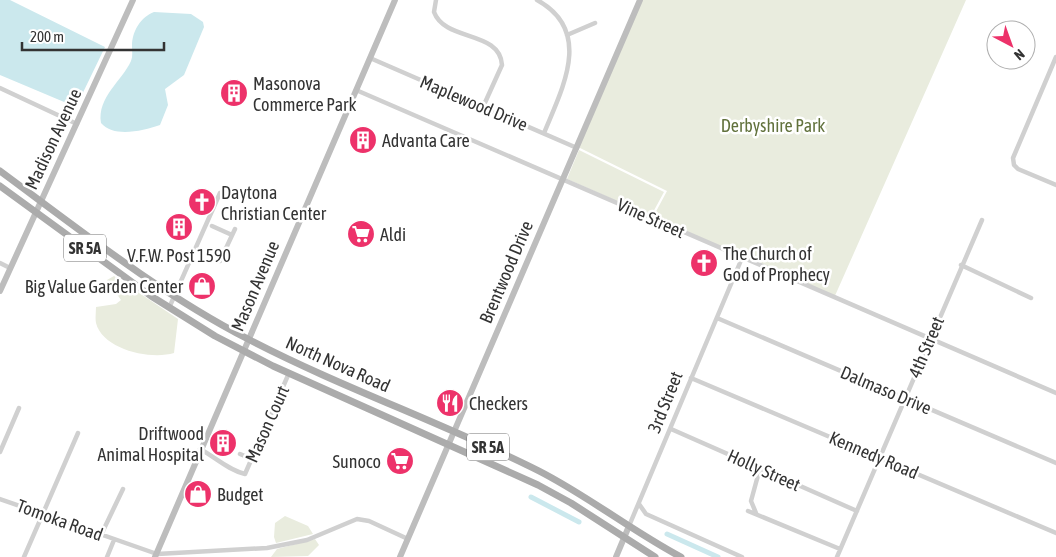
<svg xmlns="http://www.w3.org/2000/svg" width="1056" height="557" font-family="'Asap Condensed',sans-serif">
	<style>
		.green { fill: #e9ecde }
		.water { fill: #cbe8ed }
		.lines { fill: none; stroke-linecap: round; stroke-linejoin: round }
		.canal { stroke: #cbe8ed; stroke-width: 5 }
		.street { stroke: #d0d0d0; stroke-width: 4.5 }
		.secondary { stroke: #bdbdbd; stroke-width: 6 }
		.primary { stroke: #ababab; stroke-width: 7 }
		.labels { text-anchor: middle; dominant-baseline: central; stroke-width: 5; stroke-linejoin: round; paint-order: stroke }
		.shield { fill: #fff; stroke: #707070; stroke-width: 1 }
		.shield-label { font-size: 16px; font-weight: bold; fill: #333 }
		.poi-label { font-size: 18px; fill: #333; stroke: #fff; text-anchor: start }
		.street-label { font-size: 18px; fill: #333; stroke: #fff }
		.park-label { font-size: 18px; fill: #62723d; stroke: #fff }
	</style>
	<rect width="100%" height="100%" fill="#fff"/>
	<path class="green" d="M640,0H966L834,298L652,219L667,191L578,147Z
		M579,150L664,192L651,216L567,179Z
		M114,276L178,319L174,353C151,360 103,350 96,323C95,318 96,312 96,307L116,304L121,300L107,280Z
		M285,516L308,526L313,534L276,543L274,537L275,523Z
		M315,539L319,545L308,556L271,557L277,549Z"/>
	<path class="water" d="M0,0H10L105,47L76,107L0,75Z
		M154,12L191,14L203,22L204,27L184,75L165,89L168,105L160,125C142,131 114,138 101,123C97,97 122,81 131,61C133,56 132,51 132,46C132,31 141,17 154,12Z"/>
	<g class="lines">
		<path class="canal" d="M531,497L579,522
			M667,534L718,557"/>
		<path class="street" d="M436,0L434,12C445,42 500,30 502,65L483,107
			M537,0C594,31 562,89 544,133
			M567,35L595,23
			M1056,57L1013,158L1014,165L1018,169L1056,185
			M370,58L577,148
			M0,88L77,124
			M356,90L1056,393
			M212,226L232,235
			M220,261L235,229
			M0,263L10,268
			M961,265L1031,298
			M169,308L220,193
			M717,318L1056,463
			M691,378L1056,533
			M671,429L857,511
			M200,449C215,457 228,470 245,474L289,373
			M0,452L19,408
			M240,454L252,459
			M0,499L157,554L267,548L307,540L357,519L369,521L408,539
			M639,504L646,514L742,557
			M748,511L840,549
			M756,513L751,501L760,468
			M629,526L742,258
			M101,535L123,489
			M24,557L78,433
			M107,557L114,540
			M837,557L982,220"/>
		<path class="secondary" d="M0,291L133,0
			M155,557L395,0
			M400,557L640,0
			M616,557L629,526"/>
		<path class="primary" d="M0,171C80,230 159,293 248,339C342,388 444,423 539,471C588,496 632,531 681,557
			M0,186L151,296L215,336L273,366L538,485L571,503L655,557"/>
	</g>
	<defs>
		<g id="building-disc" transform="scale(1.4375)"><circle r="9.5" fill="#ed326a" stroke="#fff"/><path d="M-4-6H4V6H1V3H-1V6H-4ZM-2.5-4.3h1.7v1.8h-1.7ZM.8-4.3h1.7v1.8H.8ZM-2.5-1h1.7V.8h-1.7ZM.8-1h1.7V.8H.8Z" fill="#fff"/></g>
		<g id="church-disc" transform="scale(1.4375)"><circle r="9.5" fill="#ed326a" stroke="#fff"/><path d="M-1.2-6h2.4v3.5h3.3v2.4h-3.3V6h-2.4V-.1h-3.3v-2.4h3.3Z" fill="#fff"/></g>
		<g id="supermarket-disc" transform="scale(1.4375)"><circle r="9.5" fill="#ed326a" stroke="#fff"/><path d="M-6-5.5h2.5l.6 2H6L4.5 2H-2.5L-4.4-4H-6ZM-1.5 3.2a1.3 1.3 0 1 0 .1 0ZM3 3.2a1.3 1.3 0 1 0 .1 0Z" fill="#fff"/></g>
		<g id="shop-disc" transform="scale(1.4375)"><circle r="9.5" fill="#ed326a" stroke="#fff"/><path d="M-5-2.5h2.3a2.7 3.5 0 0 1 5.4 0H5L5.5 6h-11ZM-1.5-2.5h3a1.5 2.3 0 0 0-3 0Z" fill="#fff"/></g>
		<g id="restaurant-disc" transform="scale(1.4375)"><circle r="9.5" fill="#ed326a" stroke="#fff"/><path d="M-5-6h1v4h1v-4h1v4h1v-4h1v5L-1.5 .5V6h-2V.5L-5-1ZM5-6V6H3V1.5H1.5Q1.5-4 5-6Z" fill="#fff"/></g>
	</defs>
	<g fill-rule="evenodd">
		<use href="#building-disc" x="234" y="93"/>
		<use href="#building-disc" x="363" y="140"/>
		<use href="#church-disc" x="202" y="202"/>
		<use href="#building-disc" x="179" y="227"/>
		<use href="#supermarket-disc" x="361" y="234"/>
		<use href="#church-disc" x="704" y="263"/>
		<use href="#shop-disc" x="202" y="286"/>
		<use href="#restaurant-disc" x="450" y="403"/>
		<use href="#building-disc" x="223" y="443"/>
		<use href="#supermarket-disc" x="400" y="461"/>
		<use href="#shop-disc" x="198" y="494"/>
	</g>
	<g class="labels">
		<g class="shield">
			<rect x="64" y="234.5" width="42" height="27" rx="4"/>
			<rect x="467" y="433.5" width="42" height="27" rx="4"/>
		</g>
		<g class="shield-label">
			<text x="85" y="248">SR 5A</text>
			<text x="488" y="447">SR 5A</text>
		</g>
		<g class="poi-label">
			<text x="253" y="83">Masonova<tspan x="253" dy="21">Commerce Park</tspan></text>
			<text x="382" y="140">Advanta Care</text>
			<text x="221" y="192">Daytona<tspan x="221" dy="21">Christian Center</tspan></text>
			<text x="380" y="234">Aldi</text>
			<text x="723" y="253">The Church of<tspan x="723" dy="21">God of Prophecy</tspan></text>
			<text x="179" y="255" text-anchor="middle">V.F.W. Post 1590</text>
			<text x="183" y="286" text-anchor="end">Big Value Garden Center</text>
			<text x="469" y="403">Checkers</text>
			<text x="204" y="433" text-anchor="end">Driftwood<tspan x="204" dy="21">Animal Hospital</tspan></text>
			<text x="381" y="461" text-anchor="end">Sunoco</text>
			<text x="217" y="494">Budget</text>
		</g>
		<g class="street-label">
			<text transform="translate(474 103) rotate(23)">Maplewood Drive</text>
			<text transform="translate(53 139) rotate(-65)">Madison Avenue</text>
			<text transform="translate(651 218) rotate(24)">Vine Street</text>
			<text transform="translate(506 272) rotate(-67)">Brentwood Drive</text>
			<text transform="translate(255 286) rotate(-67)">Mason Avenue</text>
			<text transform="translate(926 347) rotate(-67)">4th Street</text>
			<text transform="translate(338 364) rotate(24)">North Nova Road</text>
			<text transform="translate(886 390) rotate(23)">Dalmaso Drive</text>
			<text transform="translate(665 402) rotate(-68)">3rd Street</text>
			<text transform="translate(267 424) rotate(-66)">Mason Court</text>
			<text transform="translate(874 455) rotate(23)">Kennedy Road</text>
			<text transform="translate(764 470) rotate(24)">Holly Street</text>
			<text transform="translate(60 520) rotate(20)">Tomoka Road</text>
		</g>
		<g class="park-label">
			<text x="773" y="125">Derbyshire Park</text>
		</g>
	</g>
	<g transform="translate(1011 45) rotate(139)"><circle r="24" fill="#ffffff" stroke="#adadad"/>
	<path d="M0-4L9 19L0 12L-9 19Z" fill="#ed326a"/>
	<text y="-8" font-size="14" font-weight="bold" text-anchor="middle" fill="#333333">N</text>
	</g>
	<path d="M22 42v8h142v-8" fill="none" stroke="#333333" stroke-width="2.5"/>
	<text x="30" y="42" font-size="15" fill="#333333" stroke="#ffffff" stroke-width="4" paint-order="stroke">200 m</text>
</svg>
